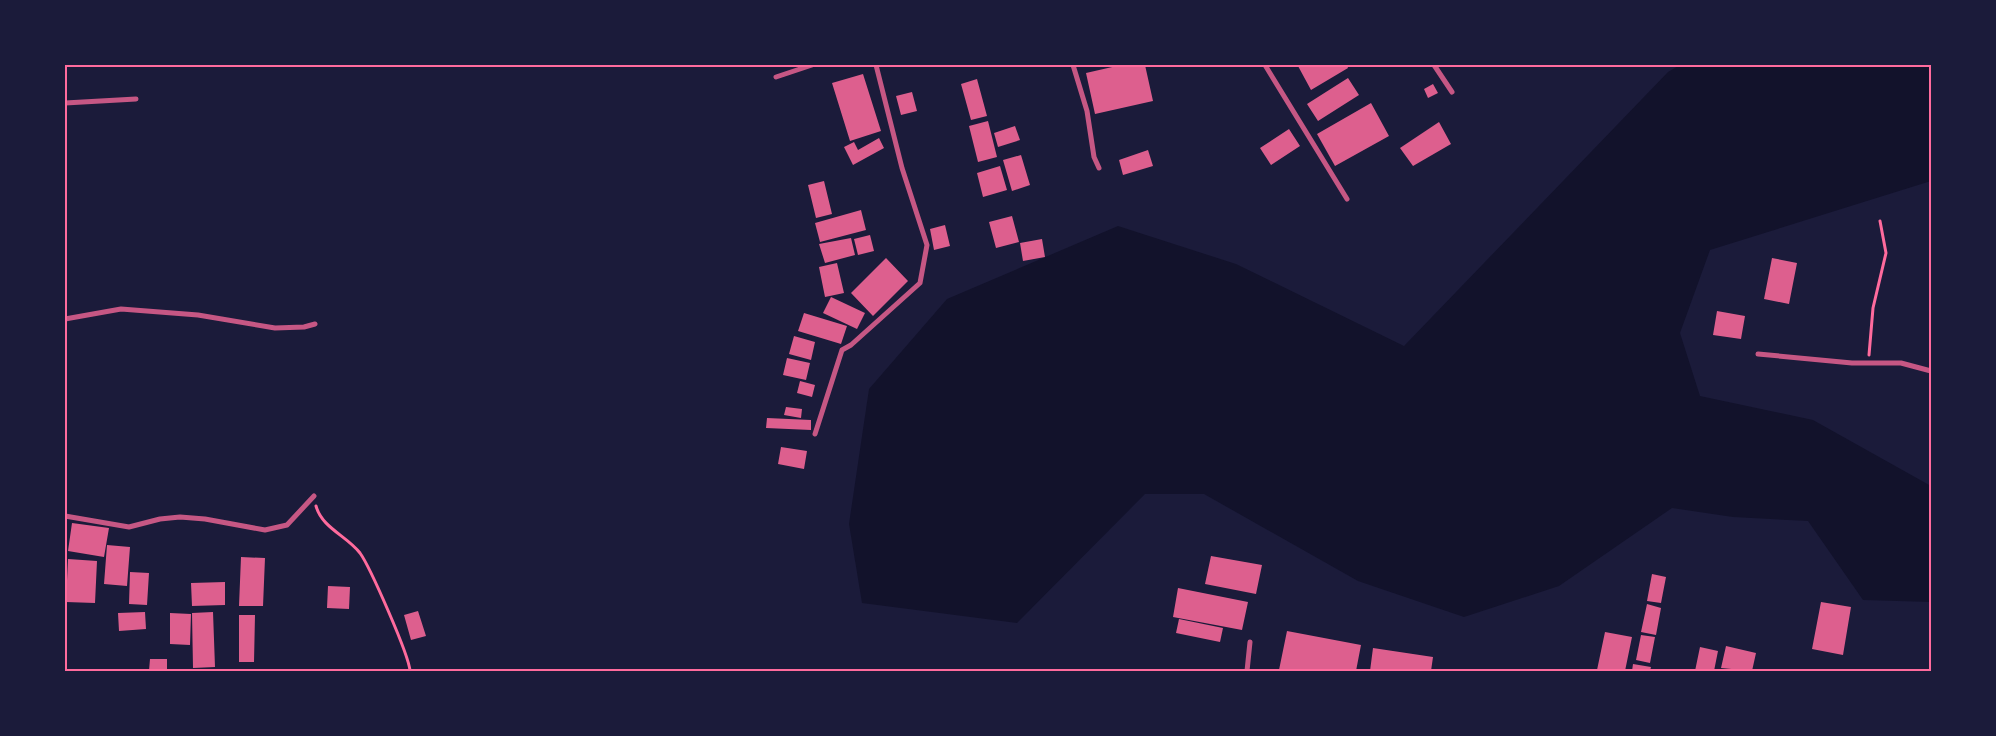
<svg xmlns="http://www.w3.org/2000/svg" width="1996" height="736" font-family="Roboto,sans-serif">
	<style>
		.water { fill: #12122b }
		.building { fill: #dd5f8e }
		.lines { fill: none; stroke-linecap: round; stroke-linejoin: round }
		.path { stroke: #ff6b9d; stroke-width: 3 }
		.minor { stroke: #c65784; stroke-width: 5 }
		.neatline { fill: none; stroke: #ff6b9d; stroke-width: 2 }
	</style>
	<rect width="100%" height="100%" fill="#1b1b3a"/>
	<path class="water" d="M1680,65H1931V181L1710,250L1680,333L1700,396L1813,420L1931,486V602L1863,600L1808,521L1733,517L1672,508L1559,586L1464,617L1358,581L1204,494H1145L1017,623L862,603L849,524L869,389L947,299L1118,226L1236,264L1404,346L1668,72Z"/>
	<path class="building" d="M1121,65H1145L1153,101L1095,114L1086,73Z
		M1300,65H1347L1348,68L1311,90L1298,66Z
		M863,74L881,131L850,141L832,83Z
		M1348,78L1359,95L1318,121L1307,104Z
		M977,79L987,116L971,120L961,84Z
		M1433,84L1438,93L1428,98L1424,89Z
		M912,92L917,111L901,115L896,96Z
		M1371,103L1389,136L1335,166L1317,134Z
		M988,121L997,157L978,162L969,126Z
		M1439,122L1451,144L1413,166L1400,148Z
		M1015,126L1020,140L998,147L994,133Z
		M1289,129L1300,146L1271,165L1260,148Z
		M879,138L884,148L853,165L844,147L854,142L858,150Z
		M1148,150L1153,166L1123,175L1119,160Z
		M1021,155L1030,185L1012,191L1003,160Z
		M1000,166L1007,190L983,197L977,173Z
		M824,181L832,214L816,218L808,185Z
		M861,210L866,230L820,242L815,223Z
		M1012,216L1019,242L996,248L989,222Z
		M945,225L950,246L934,250L930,229Z
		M870,235L874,251L858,255L854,239Z
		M851,238L855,255L825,263L819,244Z
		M1042,239L1045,257L1023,261L1020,243Z
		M886,258L908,281L873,316L851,293Z
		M1772,258L1797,263L1789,304L1764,299Z
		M837,263L844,293L825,297L819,267Z
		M831,297L865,313L857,329L823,313Z
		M1717,311L1745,316L1741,339L1713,335Z
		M804,313L847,326L841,344L798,331Z
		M794,336L815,342L811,360L789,354Z
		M787,358L810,363L806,380L783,375Z
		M800,381L815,385L812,397L797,393Z
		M786,407L802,409L801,418L784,415Z
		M767,418L811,420V430L766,428Z
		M781,447L807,451L804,469L778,464Z
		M72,523L109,528L104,557L68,551Z
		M107,545L130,547L127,586L104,584Z
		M1211,556L1262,565L1256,594L1205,584Z
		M241,557L265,558L263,606H239Z
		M68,559L97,561L95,603L66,602Z
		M130,572L149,573L147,605L129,604Z
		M1652,574L1666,577L1661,603L1647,601Z
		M225,582V605L192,606L191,583Z
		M328,586L350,587L349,609L327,608Z
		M1178,588L1248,602L1242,630L1173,617Z
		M1821,602L1851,607L1843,655L1812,649Z
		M1647,604L1661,608L1656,635L1641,632Z
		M418,611L426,636L411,640L404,615Z
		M145,612L146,629L119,631L118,613Z
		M213,612L215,667L193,668L192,613Z
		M170,613L191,614L190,645L170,644Z
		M239,615H255L254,662H239Z
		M1179,619L1223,628L1220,642L1176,633Z
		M1287,631L1361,645L1356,671L1279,670Z
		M1605,632L1632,637L1625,671L1597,670Z
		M1641,635L1655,637L1650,663L1636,660Z
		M1726,646L1756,653L1752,671L1721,668Z
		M1700,647L1718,651L1714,671H1695Z
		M1373,648L1433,657L1431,671H1370Z
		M150,659H167V671H149Z
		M1633,664L1651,667L1650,671H1632Z"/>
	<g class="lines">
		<path class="path" d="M1869,355L1873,308L1886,253L1880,221
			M316,506C322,528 347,536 360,553C370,567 409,655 410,671"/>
		<path class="minor" d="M1073,65L1087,111L1094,157L1099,168
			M1265,65L1347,199
			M1434,65L1452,92
			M776,77L812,65
			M65,103L136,99
			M65,319L121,309L198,315L275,328L304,327L315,324
			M1758,354L1852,363H1901L1931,371
			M815,434L842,350L851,345L920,283L927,245L902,168L876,65
			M65,516L129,527L160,519L180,517L205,519L265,530L287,525L314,496
			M1247,671L1250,642"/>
	</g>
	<rect width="1996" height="736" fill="none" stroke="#1b1b3a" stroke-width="132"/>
	<rect x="66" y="66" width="1864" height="604" class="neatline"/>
</svg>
